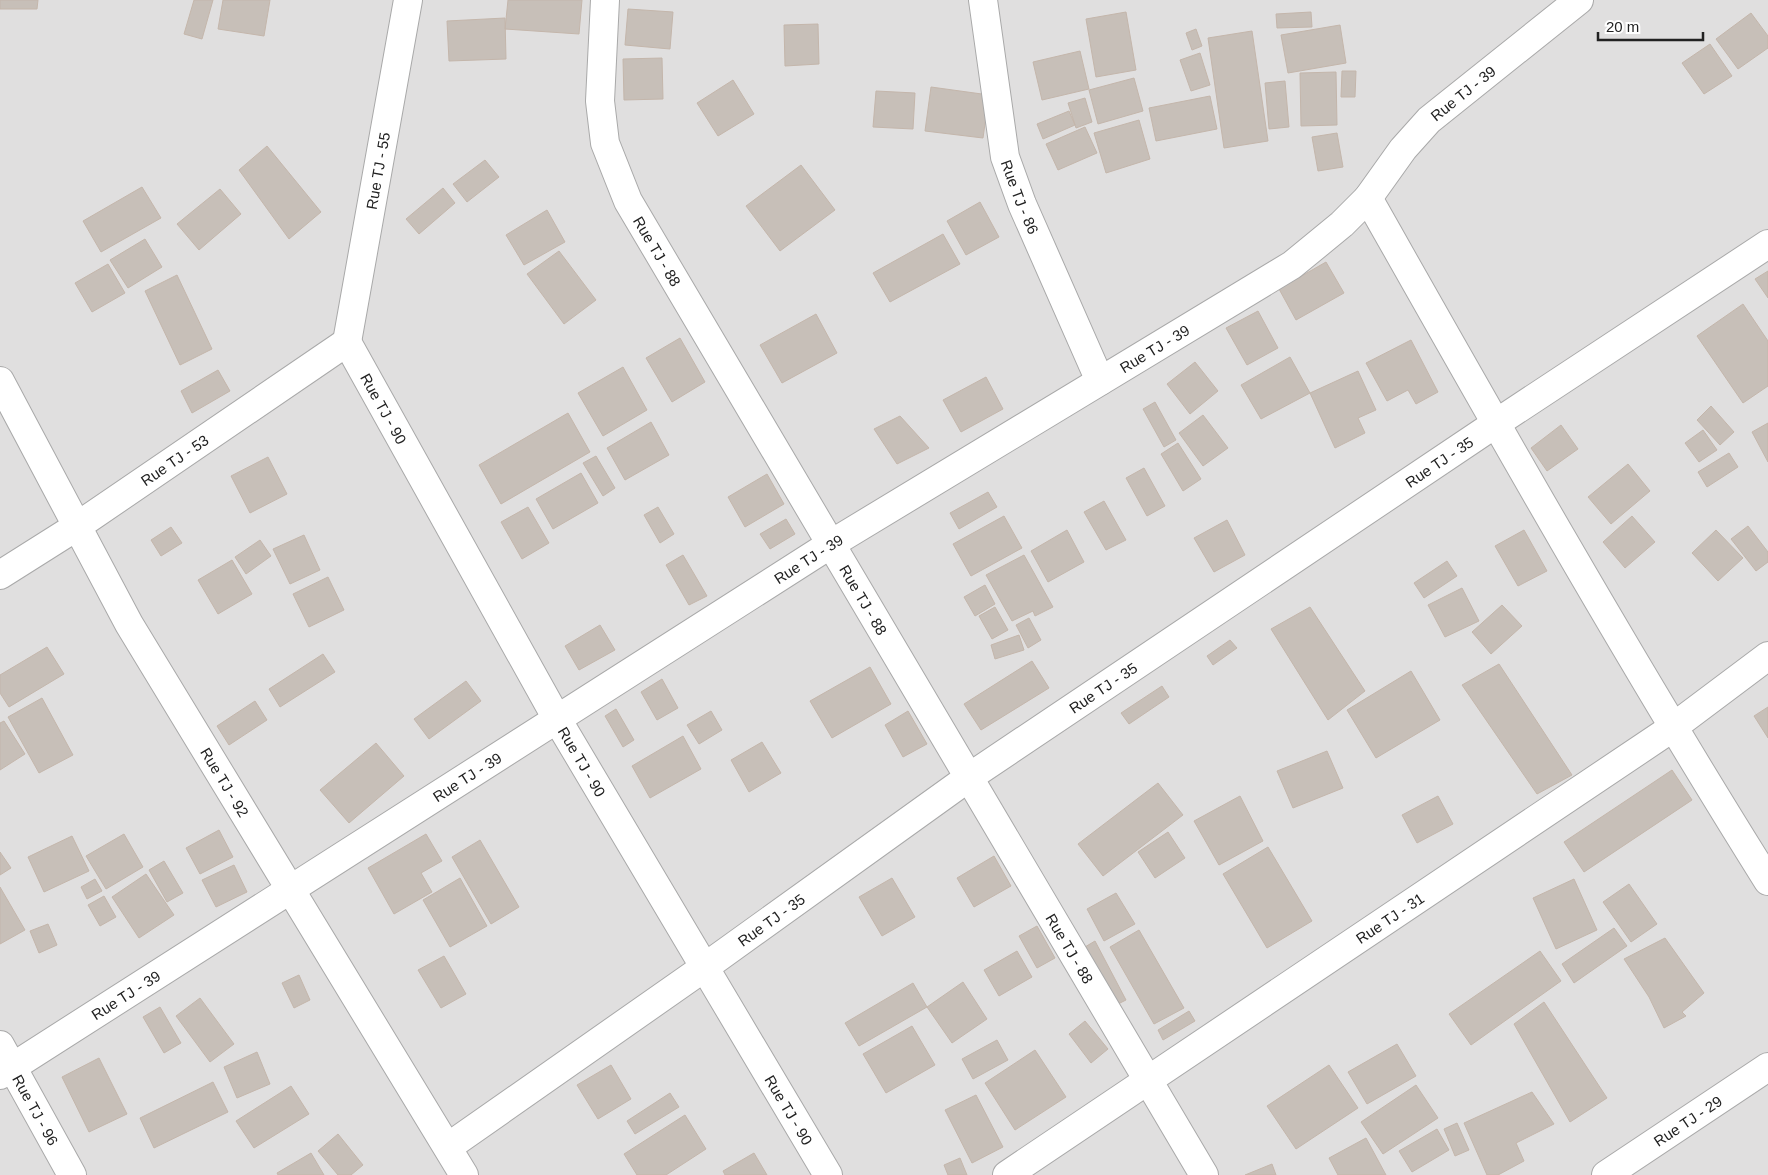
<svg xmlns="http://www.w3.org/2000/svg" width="1768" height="1175" font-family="Helvetica,sans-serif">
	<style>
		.residential { fill: #e0dfdf }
		.building { fill: #c7bfb8; stroke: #c4b6ab }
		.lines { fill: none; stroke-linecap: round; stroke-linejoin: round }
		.minor-casing { stroke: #a9a9a9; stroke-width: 30 }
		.minor { stroke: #fff; stroke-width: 28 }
		.labels { text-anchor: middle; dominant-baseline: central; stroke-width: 5; stroke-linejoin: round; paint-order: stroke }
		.street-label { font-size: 15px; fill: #222; stroke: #fff }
	</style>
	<rect width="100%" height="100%" fill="#f2efe9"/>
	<path class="residential" d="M0,0H1768V1175H0Z"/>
	<path class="building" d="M0,0H38L37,9H0Z
		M194,0H213L202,39L184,34Z
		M223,0H270L264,36L218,29Z
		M508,0H582L579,34L505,29Z
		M628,9L673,12L670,49L625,45Z
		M1126,12L1136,70L1096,77L1086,19Z
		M1311,12L1312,27L1277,28L1276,14Z
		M1751,13L1768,36V48L1738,69L1716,39Z
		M505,18L506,59L449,61L447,21Z
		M818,24L819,64L785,66L784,25Z
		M1340,25L1346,63L1288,73L1281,35Z
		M1196,29L1202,46L1192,50L1186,33Z
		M1252,31L1268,141L1224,148L1208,38Z
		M1710,44L1732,76L1704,94L1682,63Z
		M1080,51L1089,89L1042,100L1033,62Z
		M1200,53L1210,85L1191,91L1180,60Z
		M662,58L663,99L624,100L623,59Z
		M1342,71H1356L1355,97H1341Z
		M1336,72L1337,125L1301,126L1300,73Z
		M1134,78L1143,111L1098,124L1089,90Z
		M733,80L754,114L718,136L697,103Z
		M1285,81L1289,127L1269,129L1265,83Z
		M931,87L989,95L983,138L925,131Z
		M876,91L915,93L913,129L873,127Z
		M1210,96L1217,129L1156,141L1149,108Z
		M1085,98L1092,122L1076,128L1068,103Z
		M1069,111L1075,125L1043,139L1037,124Z
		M1139,120L1150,159L1106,173L1094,133Z
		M1085,127L1097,153L1058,170L1046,144Z
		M1337,133L1343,167L1318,171L1312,137Z
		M267,146L321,212L289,239L239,170Z
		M485,160L499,177L467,202L453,184Z
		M801,165L835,210L780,251L746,206Z
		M142,187L161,218L101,252L83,221Z
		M443,188L455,203L419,234L406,219Z
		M220,189L241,214L199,250L177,224Z
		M980,202L999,237L966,255L947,221Z
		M547,210L565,242L524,265L506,235Z
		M943,234L960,264L890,302L873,273Z
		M145,239L162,267L128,288L110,260Z
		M559,251L596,300L564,324L527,274Z
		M1326,262L1344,293L1296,320L1279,289Z
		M108,264L125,293L92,312L75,283Z
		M1768,271V298L1755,279Z
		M177,275L212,349L180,365L145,291Z
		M1743,304L1768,341V386L1743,403L1697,336Z
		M1258,311L1278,348L1247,365L1226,328Z
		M816,314L837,353L782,383L760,345Z
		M680,338L705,382L672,402L646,358Z
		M1411,340L1438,392L1416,404L1408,390L1387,401L1366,363Z
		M1290,357L1310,393L1261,419L1241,385Z
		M1195,362L1218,391L1190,414L1167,384Z
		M623,367L647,410L603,436L578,393Z
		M218,370L230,391L192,413L181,391Z
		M1358,371L1376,410L1358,418L1365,433L1335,448L1310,393Z
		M986,377L1003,409L961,432L943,400Z
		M1155,402L1176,440L1164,447L1143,409Z
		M1711,406L1734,432L1720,445L1697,420Z
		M568,413L590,452L501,504L479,465Z
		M1203,415L1228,448L1203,466L1179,433Z
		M900,416L929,448L897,464L874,429Z
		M651,422L669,455L625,480L607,448Z
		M1768,423V462L1752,432Z
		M1561,425L1578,449L1547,471L1531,448Z
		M1703,430L1717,450L1699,462L1685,443Z
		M1178,443L1201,479L1183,491L1161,454Z
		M1729,453L1738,467L1707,487L1698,472Z
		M596,456L615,488L603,496L583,463Z
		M268,457L287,494L250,513L231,476Z
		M1628,464L1650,491L1611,524L1588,497Z
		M1144,468L1165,506L1147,516L1126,478Z
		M581,473L598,503L553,529L536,499Z
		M767,474L784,504L745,527L728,497Z
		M988,492L997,507L959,529L950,513Z
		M1104,501L1126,540L1106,550L1084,512Z
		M528,507L549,543L522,559L501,522Z
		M658,507L674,534L660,543L644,515Z
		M1004,516L1022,548L971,576L953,544Z
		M1632,516L1655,542L1625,568L1603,542Z
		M786,519L795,534L770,549L760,534Z
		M1227,520L1245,555L1214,572L1194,538Z
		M1748,526L1768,552V562L1756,571L1731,539Z
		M171,527L182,543L161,556L151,540Z
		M1067,530L1084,562L1048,582L1031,551Z
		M1524,530L1547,571L1518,586L1495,546Z
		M1716,530L1743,558L1718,581L1692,553Z
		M304,535L320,570L290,584L273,549Z
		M260,540L271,556L246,574L235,557Z
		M683,555L707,596L689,605L666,565Z
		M1024,555L1053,607L1035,616L1033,611L1012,621L986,575Z
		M232,560L252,594L218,614L198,580Z
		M1447,561L1457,576L1424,598L1414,583Z
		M328,577L344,610L309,627L293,594Z
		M985,585L995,604L975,616L964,597Z
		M1462,588L1479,621L1445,637L1428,605Z
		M1502,605L1522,626L1491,654L1472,632Z
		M995,607L1008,630L992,639L979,616Z
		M1310,607L1365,691L1328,720L1271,629Z
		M1029,618L1041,640L1028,648L1016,625Z
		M600,625L615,650L579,670L565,646Z
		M1019,635L1024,650L995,659L991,645Z
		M1230,640L1237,648L1213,665L1207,656Z
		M47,647L64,674L9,707L0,693V675Z
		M323,654L335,672L280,707L269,689Z
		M1032,661L1049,688L981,730L964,704Z
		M1499,664L1572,775L1537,794L1462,685Z
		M870,667L891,704L832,738L810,701Z
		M1411,671L1440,720L1376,758L1347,710Z
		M662,679L678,708L657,720L641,692Z
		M466,681L481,701L429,739L414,719Z
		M1162,686L1169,697L1129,724L1121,713Z
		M42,698L73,755L39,773L8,717Z
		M255,701L267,720L229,745L217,726Z
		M1768,707V738L1754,716Z
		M616,709L634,740L623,747L605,716Z
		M711,711L722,730L699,744L687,725Z
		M908,711L927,744L903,757L885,725Z
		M4,721L25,754L0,770V723Z
		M683,736L701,769L650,798L632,766Z
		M762,742L781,773L749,792L731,760Z
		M376,743L404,776L349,823L320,790Z
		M1327,751L1343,788L1293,808L1277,771Z
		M1672,770L1692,800L1584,872L1564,842Z
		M1158,783L1183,815L1103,876L1078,844Z
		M1240,796L1263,841L1219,865L1194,821Z
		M1438,796L1453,824L1417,843L1402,815Z
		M219,830L233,857L200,874L186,848Z
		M1168,832L1185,858L1155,878L1138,852Z
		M124,834L143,867L106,889L86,856Z
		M426,834L442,861L421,873L432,892L394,914L368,868Z
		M72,836L89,871L44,892L28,857Z
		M480,840L519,907L491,924L452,857Z
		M1268,847L1312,921L1267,948L1223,874Z
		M0,852L11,868L0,875Z
		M994,856L1011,886L974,907L957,878Z
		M164,861L183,893L167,902L149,870Z
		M234,865L247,892L216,907L202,880Z
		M146,874L174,915L139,938L112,897Z
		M460,878L487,926L450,947L423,900Z
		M892,878L915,917L882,936L859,897Z
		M95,879L102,891L87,899L81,887Z
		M1574,879L1597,930L1556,949L1533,898Z
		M1629,884L1657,924L1631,942L1603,902Z
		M0,887L25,930L0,944Z
		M1116,893L1135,924L1104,941L1087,909Z
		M104,896L116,917L100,926L88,905Z
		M48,924L57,945L39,953L30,931Z
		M1037,926L1055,958L1037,968L1019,936Z
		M1614,928L1627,946L1574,983L1562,964Z
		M1139,930L1184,1008L1154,1024L1110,947Z
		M1665,938L1704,993L1682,1012L1686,1016L1664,1028L1649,997L1624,959Z
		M1095,941L1126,1000L1116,1005L1085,947Z
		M1017,951L1032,977L999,996L984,970Z
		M1540,951L1561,981L1471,1045L1449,1014Z
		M444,956L466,994L441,1008L418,970Z
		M299,975L310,1000L294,1008L282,983Z
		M963,982L987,1019L952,1043L927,1007Z
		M913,983L927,1007L859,1046L845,1023Z
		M200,998L234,1044L210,1062L176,1016Z
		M1544,1002L1607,1098L1570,1122L1514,1024Z
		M160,1007L181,1043L164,1053L143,1017Z
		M1189,1011L1195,1021L1163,1040L1158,1030Z
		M1085,1021L1108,1049L1091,1063L1069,1034Z
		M912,1026L935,1065L886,1093L863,1054Z
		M997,1040L1008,1060L973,1079L962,1059Z
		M1397,1044L1416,1076L1367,1104L1348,1072Z
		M1035,1050L1066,1097L1015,1130L985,1083Z
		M257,1052L270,1084L237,1098L224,1067Z
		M99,1058L127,1114L89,1132L62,1077Z
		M611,1065L631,1099L598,1119L577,1085Z
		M1329,1065L1358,1108L1296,1149L1267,1106Z
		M213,1082L228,1112L154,1148L140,1118Z
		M1416,1085L1438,1118L1383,1154L1361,1122Z
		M291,1086L309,1114L254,1148L236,1121Z
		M1532,1092L1554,1124L1516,1143L1524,1161L1498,1175H1487L1464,1123Z
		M670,1093L679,1107L635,1134L627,1121Z
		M976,1095L1003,1147L972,1163L945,1110Z
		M685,1115L706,1149L666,1175H637L624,1154Z
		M1457,1123L1469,1150L1455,1156L1444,1129Z
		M1437,1129L1449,1150L1412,1172L1399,1151Z
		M338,1134L363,1165L351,1175H338L318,1151Z
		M1366,1138L1386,1175H1338L1329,1158Z
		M311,1153L324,1175H278L277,1173Z
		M754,1153L767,1175H725L723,1171Z
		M960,1158L967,1175H948L944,1165Z
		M1272,1164L1276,1175H1245Z"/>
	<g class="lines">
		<g class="minor-casing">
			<g id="minor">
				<path id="s1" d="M605,0L600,101L605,143L628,201L1204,1175"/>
				<path id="s2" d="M983,0L1005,157L1022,204L1100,381"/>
				<path d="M1368,198C1498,428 1628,658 1768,881"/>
				<path id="s3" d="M347,342L557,719L828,1175"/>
				<path id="s4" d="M347,342L408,0"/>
				<path id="s5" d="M0,381L129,624L464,1175"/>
				<path id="s6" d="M0,575L76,527L347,342"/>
				<path id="s7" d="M0,1045L72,1175"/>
				<path id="s8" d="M0,1075L831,544L1292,265L1342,224L1368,198L1403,149L1429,120L1579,0"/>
				<path id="s9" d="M448,1147L705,967L968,778L1495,424L1768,244"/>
				<path id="s10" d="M1007,1175L1672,728L1768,656"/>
				<path id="s11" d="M1606,1175L1768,1067"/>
			</g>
		</g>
		<use href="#minor" class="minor"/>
	</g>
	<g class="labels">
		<g class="street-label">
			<text stroke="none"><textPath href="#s8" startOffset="1769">Rue TJ - 39</textPath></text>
			<text stroke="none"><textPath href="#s4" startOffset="174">Rue TJ - 55</textPath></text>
			<text stroke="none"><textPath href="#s2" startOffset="201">Rue TJ - 86</textPath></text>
			<text stroke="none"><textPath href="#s1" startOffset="264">Rue TJ - 88</textPath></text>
			<text stroke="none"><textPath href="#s8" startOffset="1364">Rue TJ - 39</textPath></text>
			<text stroke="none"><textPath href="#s3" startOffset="76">Rue TJ - 90</textPath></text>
			<text stroke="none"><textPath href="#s6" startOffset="209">Rue TJ - 53</textPath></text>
			<text stroke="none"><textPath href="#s9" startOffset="1205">Rue TJ - 35</textPath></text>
			<text stroke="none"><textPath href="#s8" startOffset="959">Rue TJ - 39</textPath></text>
			<text stroke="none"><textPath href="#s1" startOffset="669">Rue TJ - 88</textPath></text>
			<text stroke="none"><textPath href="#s9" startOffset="800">Rue TJ - 35</textPath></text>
			<text stroke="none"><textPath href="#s3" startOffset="481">Rue TJ - 90</textPath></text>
			<text stroke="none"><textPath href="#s8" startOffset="554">Rue TJ - 39</textPath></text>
			<text stroke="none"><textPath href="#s5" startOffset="460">Rue TJ - 92</textPath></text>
			<text stroke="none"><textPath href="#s10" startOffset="461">Rue TJ - 31</textPath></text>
			<text stroke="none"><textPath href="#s9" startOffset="395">Rue TJ - 35</textPath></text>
			<text stroke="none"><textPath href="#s1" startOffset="1074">Rue TJ - 88</textPath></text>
			<text stroke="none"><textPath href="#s8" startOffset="149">Rue TJ - 39</textPath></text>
			<text stroke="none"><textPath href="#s7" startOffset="74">Rue TJ - 96</textPath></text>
			<text stroke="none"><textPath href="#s3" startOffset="886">Rue TJ - 90</textPath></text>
			<text stroke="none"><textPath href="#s11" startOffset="98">Rue TJ - 29</textPath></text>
		</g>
	</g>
	<path d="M1598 32v8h105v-8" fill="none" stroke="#222222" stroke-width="2.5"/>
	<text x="1606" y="32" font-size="15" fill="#222222" stroke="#ffffff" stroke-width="4" paint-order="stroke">20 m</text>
</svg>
